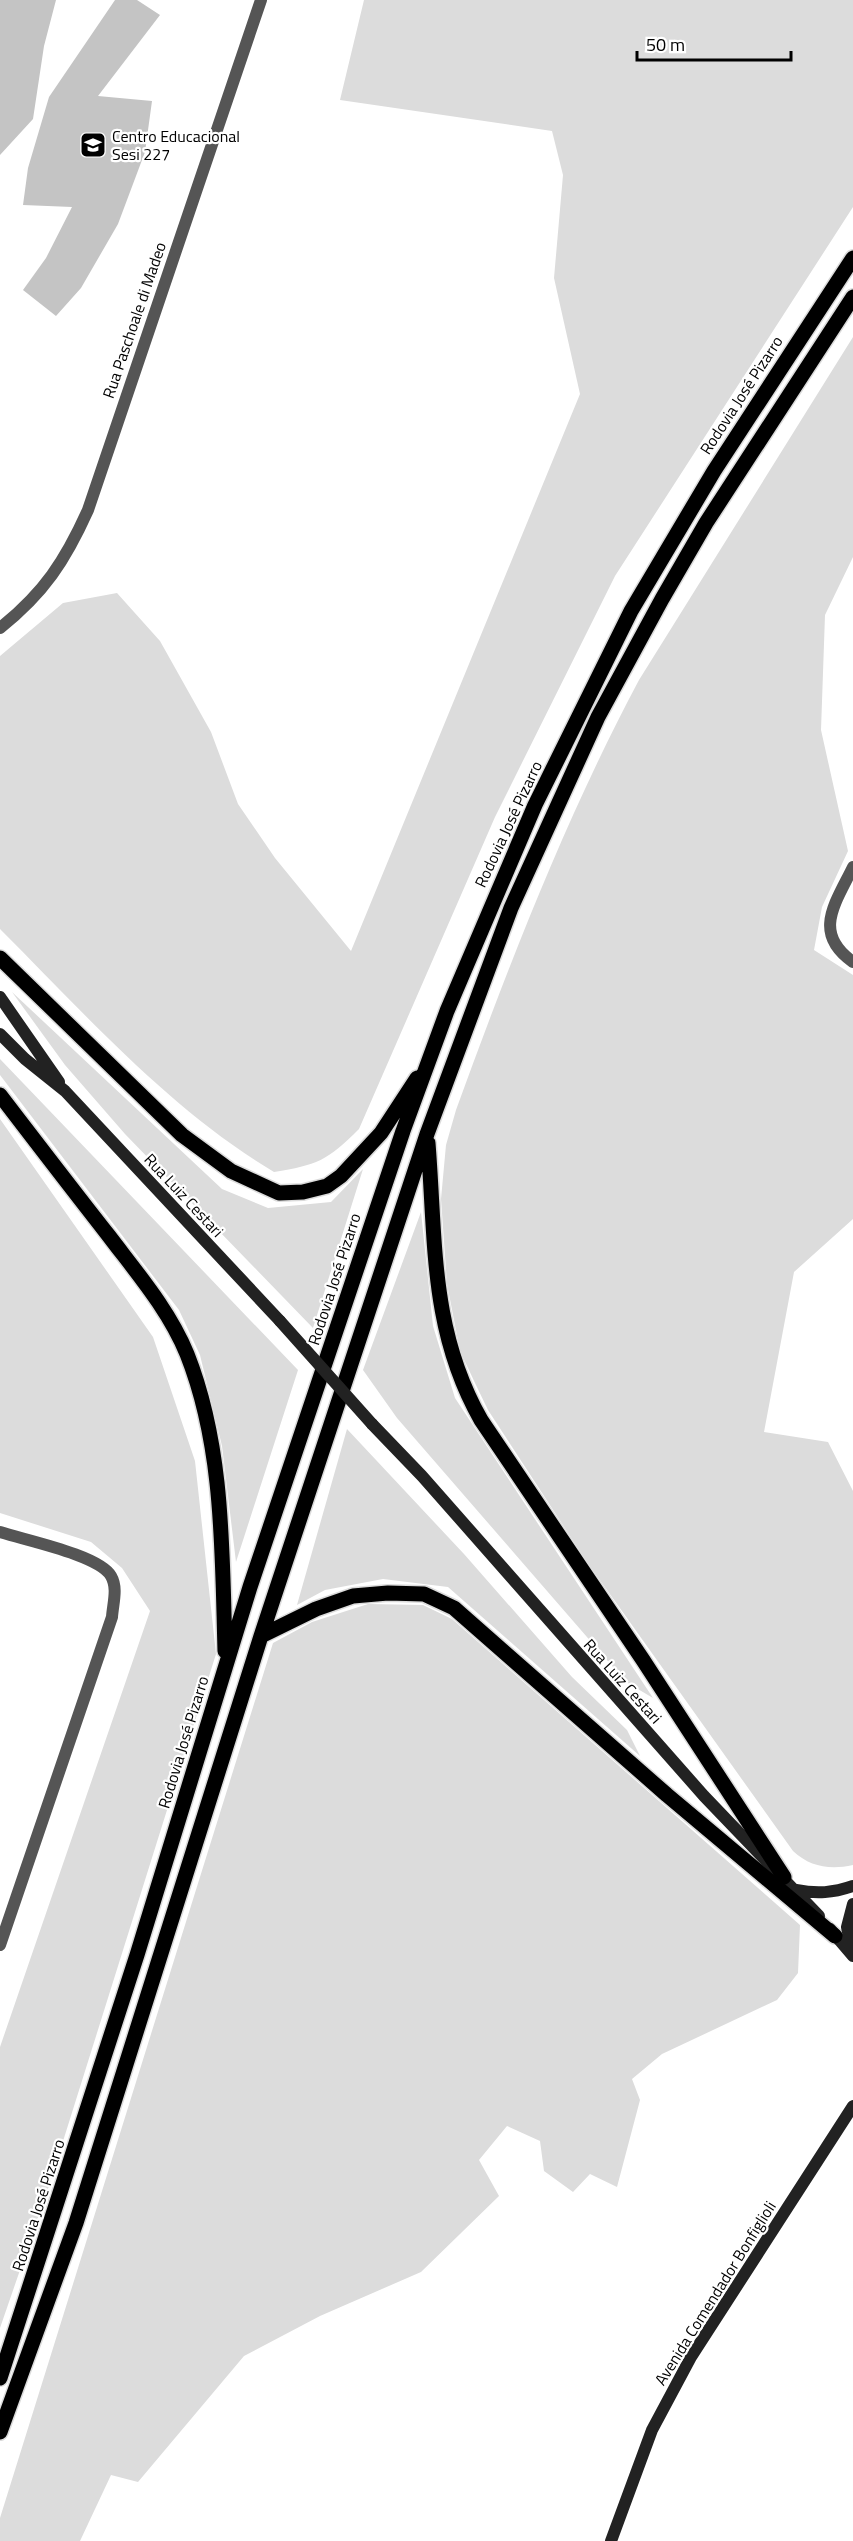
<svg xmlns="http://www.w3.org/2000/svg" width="853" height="2541" font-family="'Titillium Web',sans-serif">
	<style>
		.green { fill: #dcdcdc }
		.building { fill: #c4c4c4 }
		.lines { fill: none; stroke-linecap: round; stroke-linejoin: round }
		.primary-casing { stroke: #dbdbdb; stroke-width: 18 }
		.street { stroke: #555; stroke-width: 12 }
		.secondary { stroke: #222; stroke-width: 12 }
		.primary { stroke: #000; stroke-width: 15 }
		.secondary-bridge { stroke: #222; stroke-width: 12 }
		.labels { text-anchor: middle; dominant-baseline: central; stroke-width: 4.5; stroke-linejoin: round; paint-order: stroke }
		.poi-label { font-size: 16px; fill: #000; stroke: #fff; text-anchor: start }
		.street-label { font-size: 16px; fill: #000; stroke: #fff }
	</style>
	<rect width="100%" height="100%" fill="#fff"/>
	<path class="green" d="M364,0H853V207L615,576L495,817L359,1129C327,1161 317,1165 274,1172C169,1109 86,1015 0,929V656L63,603L117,593L160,641L211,732L238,804L275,858L351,951L580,394L554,278L563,175L552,131L340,100Z
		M853,337V557L825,615L821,730L848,851L822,907L814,950L853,975V1219L794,1272L764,1432L828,1442L853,1491V1865C830,1870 810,1867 793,1851L587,1562L488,1410L475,1383L460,1351L447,1284L441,1199L446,1145L456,1110C509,964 566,817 639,680Z
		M12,992L222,1189L268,1208L331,1202L363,1169L313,1328L125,1134L65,1065Z
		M0,1059L298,1370L236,1562L222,1446L200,1355L179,1310L0,1075Z
		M0,1119L153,1337L195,1461L216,1654L48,2189L0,2328V2047L150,1611L122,1568L91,1542L0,1513Z
		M421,1212L433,1326L455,1398L653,1698L626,1682L397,1418L363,1370Z
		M347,1429L464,1554L572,1677L627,1730L640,1756L448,1587L383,1579L325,1590L297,1605Z
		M368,1604L423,1605L452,1619L800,1925L798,1973L777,2000L662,2054L632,2079L640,2100L617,2187L590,2174L573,2192L544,2171L540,2141L507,2126L479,2160L499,2196L421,2272L320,2316L244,2356L138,2482L111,2475L80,2541H0V2518L273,1643L312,1622Z"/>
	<path class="building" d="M0,0H56L44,46L33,119L0,155Z
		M115,0H137L160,15L98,96L152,101L145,152L118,224L81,288L56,316L23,290L46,258L72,207L23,205L28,168L49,97Z"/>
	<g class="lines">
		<g class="primary-casing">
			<path id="primary" d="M0,958L182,1135L231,1171L279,1193L303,1192L327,1186L341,1176L381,1133L417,1078
				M0,1095C36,1142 72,1189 109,1236C137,1273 169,1310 187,1354C224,1447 222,1552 225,1651
				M428,1143C436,1243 430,1330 481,1420L643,1660L784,1877
				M261,1636L316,1609L353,1596L388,1593L424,1594L454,1608L667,1795L835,1936
				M0,2378L137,1955L250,1587L403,1131L447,1011L535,805L631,611L714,471L853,258
				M0,2432L76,2223L261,1636L427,1134L511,908L598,717L662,599L706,523L853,297"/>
		</g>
		<path class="street" d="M0,628C44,593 65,561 88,510L261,0
			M853,867C835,904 812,933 853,962
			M0,1532C24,1540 99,1555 111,1576C118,1588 113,1603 112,1617L0,1945"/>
		<path class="secondary" d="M0,997L59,1082
			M0,1034L25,1059L65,1091L280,1321
			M372,1424L422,1476L704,1796L819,1916
			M796,1890C817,1894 833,1893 853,1886
			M830,1929L853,1956
			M852,1952L847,1927L853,1904
			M611,2541L652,2430L691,2357L853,2106"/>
		<use href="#primary" class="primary"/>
		<path class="secondary-bridge" d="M280,1321L372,1424"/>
	</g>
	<defs>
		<g id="school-square" transform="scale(1.35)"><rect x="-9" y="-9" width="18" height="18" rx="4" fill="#000" stroke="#fff"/><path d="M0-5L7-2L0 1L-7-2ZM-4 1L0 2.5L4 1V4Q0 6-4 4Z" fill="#fff"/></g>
	</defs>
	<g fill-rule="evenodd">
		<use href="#school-square" x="93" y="145"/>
	</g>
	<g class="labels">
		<g class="poi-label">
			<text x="112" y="136">Centro Educacional<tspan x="112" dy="18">Sesi 227</tspan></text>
		</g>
		<g class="street-label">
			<text transform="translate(134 320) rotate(-71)">Rua Paschoale di Madeo</text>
			<text transform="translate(741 395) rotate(-57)">Rodovia José Pizarro</text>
			<text transform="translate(508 824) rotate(-65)">Rodovia José Pizarro</text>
			<text transform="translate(184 1195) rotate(47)">Rua Luiz Cestari</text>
			<text transform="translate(334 1279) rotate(-72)">Rodovia José Pizarro</text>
			<text transform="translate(623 1681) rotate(48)">Rua Luiz Cestari</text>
			<text transform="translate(183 1742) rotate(-73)">Rodovia José Pizarro</text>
			<text transform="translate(38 2205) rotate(-72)">Rodovia José Pizarro</text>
			<text transform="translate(715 2293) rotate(-58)">Avenida Comendador Bonfiglioli</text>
		</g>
	</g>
	<path d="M637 51v9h154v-9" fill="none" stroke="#000000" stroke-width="3"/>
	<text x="646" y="51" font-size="18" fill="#000000" stroke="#ffffff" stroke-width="4.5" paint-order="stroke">50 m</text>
</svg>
